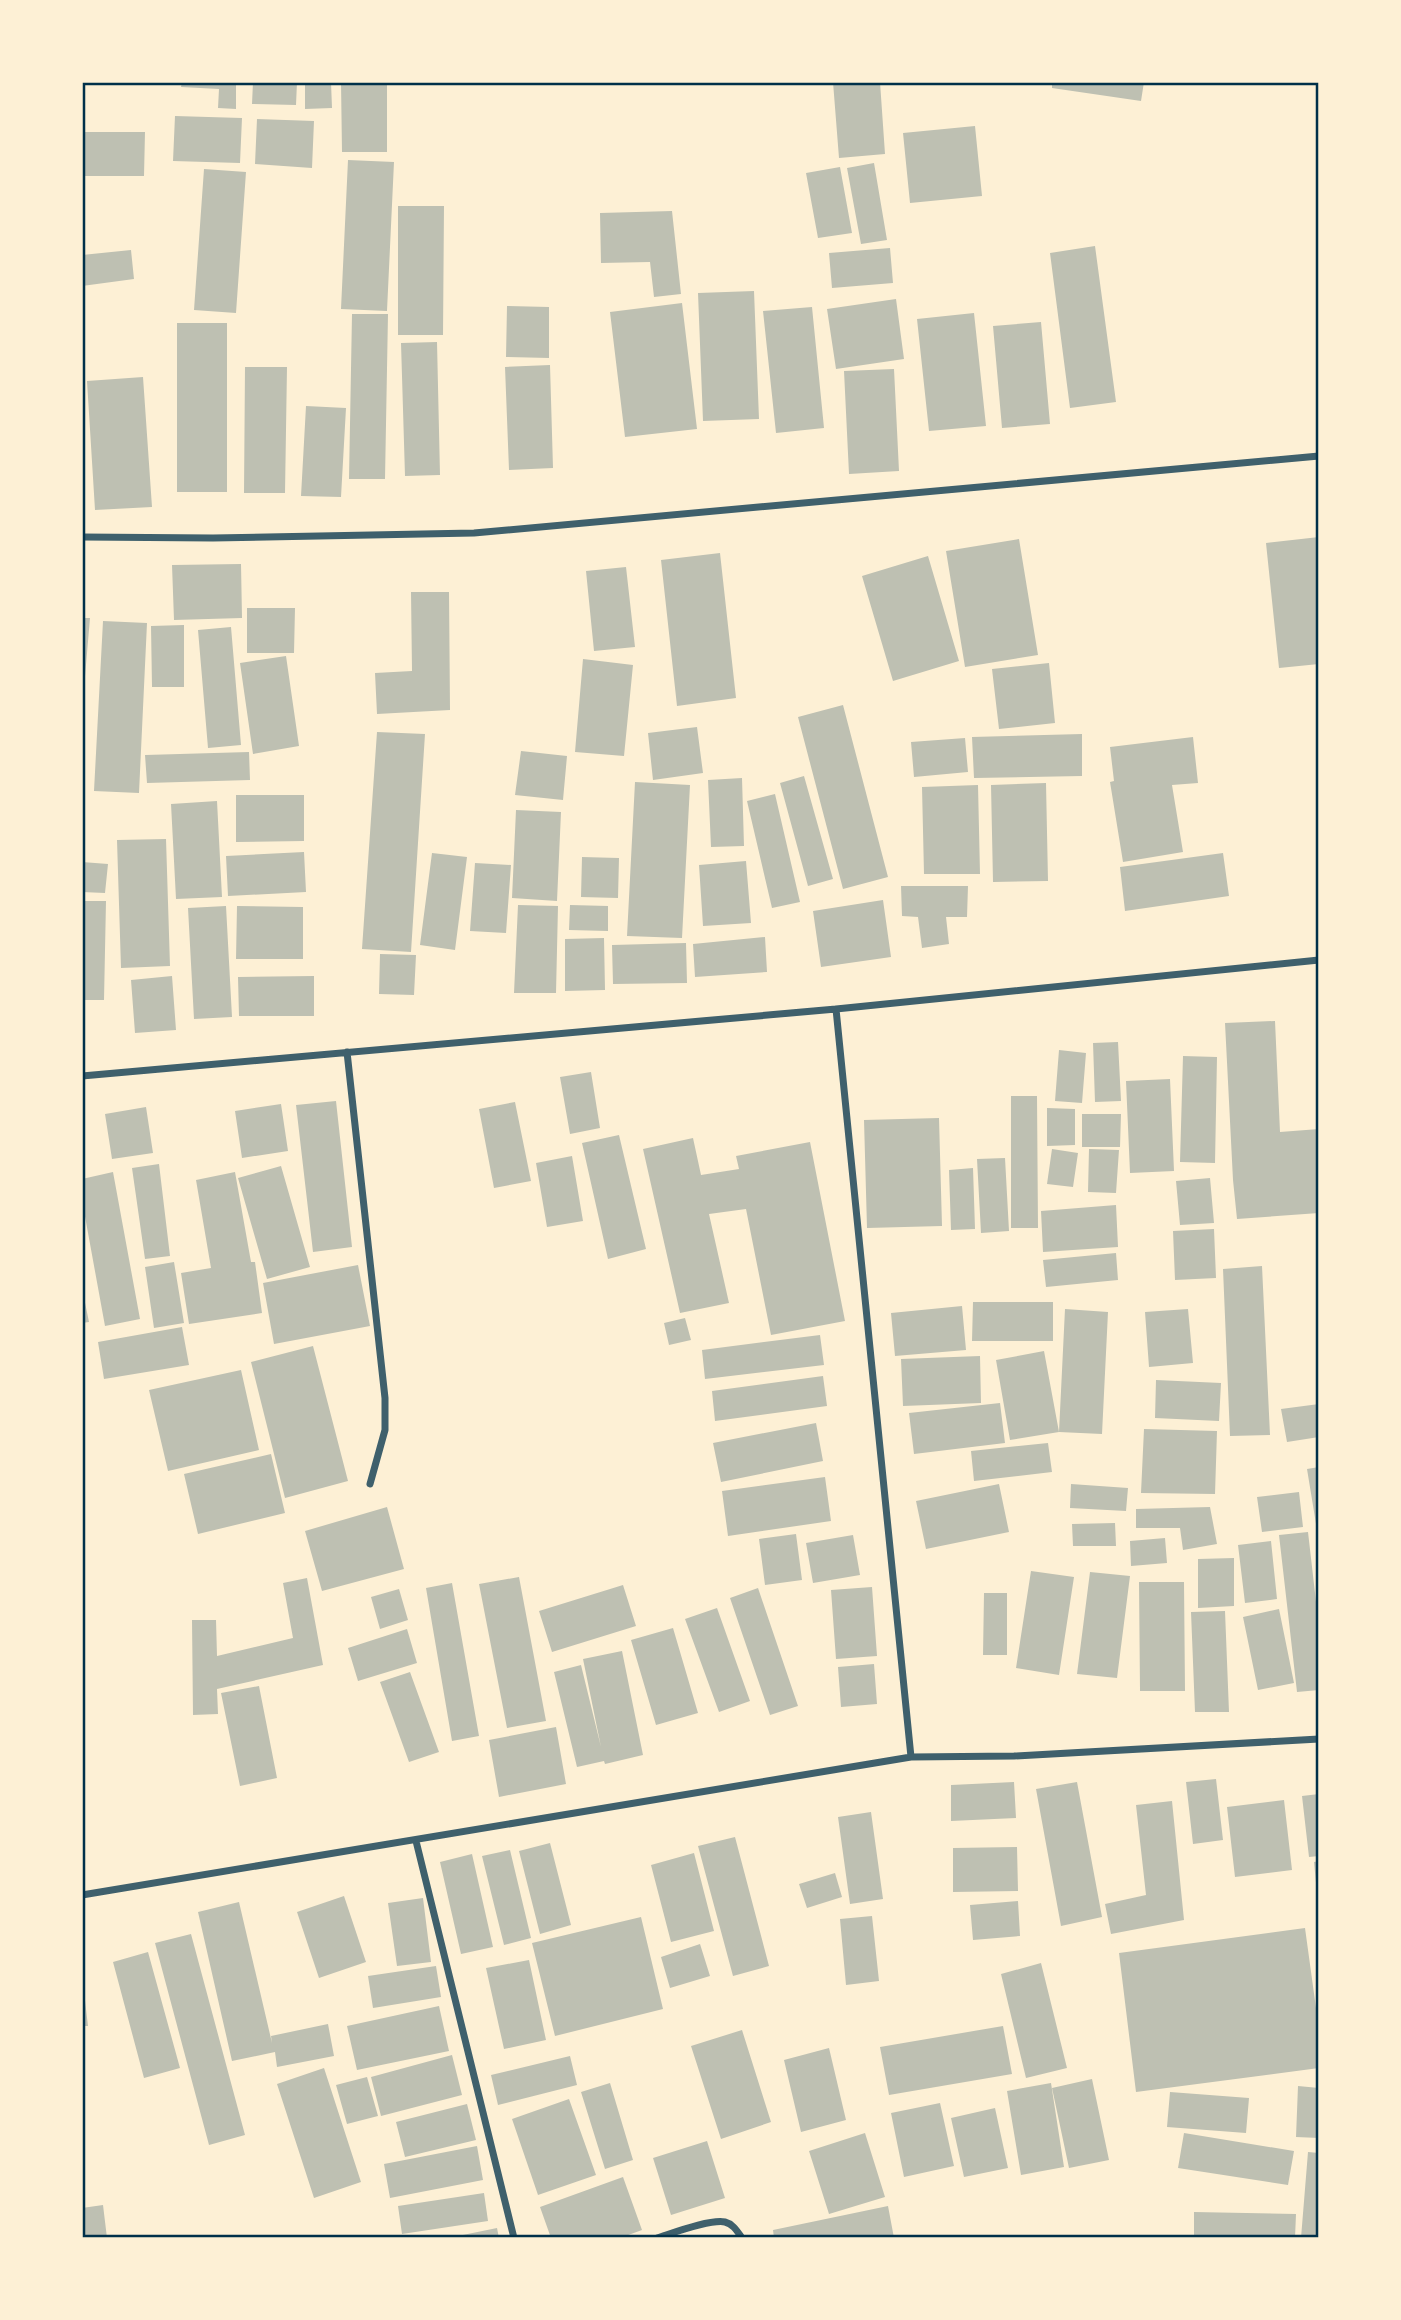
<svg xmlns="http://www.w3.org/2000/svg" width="1401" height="2320" font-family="Lato,sans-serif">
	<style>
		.building { fill: #bec0b2 }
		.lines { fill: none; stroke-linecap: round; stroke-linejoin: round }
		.minor { stroke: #3f606c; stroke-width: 7 }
		.neatline { fill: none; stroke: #003049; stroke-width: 2.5 }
	</style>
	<rect width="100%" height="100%" fill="#fdf0d5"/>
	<path class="building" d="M182,82H236V109L218,108L219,89L181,87Z
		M253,82H297L296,105L252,104Z
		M305,82H331L332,108L305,109Z
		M341,82H387V152H342Z
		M833,82H880L885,154L839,158Z
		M1052,82H1144L1141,101L1052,88Z
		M175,116L242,118L240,163L173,161Z
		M257,119L314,121L312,168L255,164Z
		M975,126L982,196L910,203L903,133Z
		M82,132H145L144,176H82Z
		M348,160L394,162L387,311L341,309Z
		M874,163L887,240L861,244L847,168Z
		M840,167L852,233L818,238L806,173Z
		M204,169L246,172L236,313L194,310Z
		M398,206H444L443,335H398Z
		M672,211L681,294L654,297L650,262L601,263L600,213Z
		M1095,246L1116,402L1070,408L1050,253Z
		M890,248L893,283L832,288L829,253Z
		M131,250L134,279L82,286V255Z
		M754,291L759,419L703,421L698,293Z
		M896,299L904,359L836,369L827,309Z
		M682,303L697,429L625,437L610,312Z
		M507,306L549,307V358L506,357Z
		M812,307L824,428L776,433L763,311Z
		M974,313L986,426L929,431L917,319Z
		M352,314H388L385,479H349Z
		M1041,322L1050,424L1002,428L993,326Z
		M177,323H227V492H177Z
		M437,342L440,475L405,476L401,343Z
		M550,365L553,468L509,470L505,367Z
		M245,367H287L285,493H244Z
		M894,369L899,471L849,474L844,371Z
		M143,377L152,507L95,510L87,381Z
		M306,406L346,408L341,497L301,496Z
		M1319,537V664L1279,668L1266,543Z
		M1019,539L1038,655L965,667L946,551Z
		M720,553L736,698L677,706L661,560Z
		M928,556L959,661L893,681L862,576Z
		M241,564L242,618L174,620L172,565Z
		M626,567L635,647L594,651L586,571Z
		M411,592H449L450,710L377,714L375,673L412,671Z
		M247,608H295L294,653H247Z
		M82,618H90L84,688H82Z
		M103,621L147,623L139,793L94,791Z
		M184,625V687H152L151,626Z
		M231,627L241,745L208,748L198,630Z
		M286,656L299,746L253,754L240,663Z
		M583,659L633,665L624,756L575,752Z
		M1049,663L1055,723L999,729L992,669Z
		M843,705L888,877L843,889L798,717Z
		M697,727L703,773L653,780L648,733Z
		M377,732L425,734L411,952L362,949Z
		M1082,734V776L974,778L972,737Z
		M1193,737L1198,783L1172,785L1183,852L1123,862L1110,782L1114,781L1110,747Z
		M965,738L968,772L914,777L911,742Z
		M521,751L567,756L563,800L515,795Z
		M249,752L250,780L147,783L145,755Z
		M804,776L833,879L808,886L780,783Z
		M742,778L744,846L711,847L708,780Z
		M635,782L690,785L682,938L627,936Z
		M1046,783L1048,881L993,882L991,785Z
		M978,785L980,874H924L922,787Z
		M775,794L800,902L772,908L747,801Z
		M236,795H304V841L236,842Z
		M217,801L222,897L176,899L171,804Z
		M516,810L561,812L557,901L512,898Z
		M166,839L170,966L121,968L117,840Z
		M304,852L306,892L228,896L226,856Z
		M432,853L467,857L455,950L420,945Z
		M1223,853L1229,896L1125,911L1120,867Z
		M582,857L619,858L618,898L581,897Z
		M746,861L751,923L703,926L699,865Z
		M82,862L108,864L105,893L82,892Z
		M475,863L511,865L506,933L470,931Z
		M901,886H968L967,917H946L949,944L922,948L918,917L902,916Z
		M883,900L891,957L821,967L813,911Z
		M82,901H106L104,1000H82Z
		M518,905L558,906L556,993H514Z
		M570,905L608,906V931L569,930Z
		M226,906L232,1017L194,1019L188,908Z
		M237,906L303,907V959H236Z
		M765,937L767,972L695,977L693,944Z
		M604,938L605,990L565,991V939Z
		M686,943L687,983L613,984L612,945Z
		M380,954L416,955L414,995L379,994Z
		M172,976L176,1030L135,1033L131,980Z
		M314,976V1016H239L238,977Z
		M1275,1021L1280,1132L1319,1129V1213L1237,1219L1233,1180L1225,1023Z
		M1118,1042L1121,1101L1095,1102L1093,1043Z
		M1059,1050L1086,1053L1082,1103L1055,1101Z
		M1183,1056L1217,1057L1215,1163L1180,1162Z
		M591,1072L600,1128L570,1134L560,1077Z
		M1170,1079L1174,1171L1130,1173L1126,1081Z
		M1011,1096H1037L1038,1228H1011Z
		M336,1101L352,1247L313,1252L296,1105Z
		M515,1102L531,1181L494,1188L479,1109Z
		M281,1104L288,1151L242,1158L235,1111Z
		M146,1107L153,1153L112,1159L105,1114Z
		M1047,1108L1075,1109V1145L1047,1146Z
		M1082,1114H1121L1120,1147H1082Z
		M939,1118L942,1226L867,1228L864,1120Z
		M619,1135L646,1249L608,1259L582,1143Z
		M693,1138L701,1175L739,1169L736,1156L810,1142L845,1321L771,1335L746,1209L709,1214L729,1303L680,1313L643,1149Z
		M1052,1149L1078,1153L1073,1187L1047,1184Z
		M1089,1149L1119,1150L1116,1193L1088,1192Z
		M572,1156L583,1221L547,1227L536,1163Z
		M1005,1158L1009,1231L981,1233L977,1159Z
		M159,1164L170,1256L145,1259L132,1168Z
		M281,1166L310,1267L267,1279L238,1178Z
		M973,1168L975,1229L951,1230L949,1170Z
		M113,1172L140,1319L105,1326L82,1200V1179Z
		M235,1172L251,1262H255L262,1313L189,1324L181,1273L211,1268L196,1180Z
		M1210,1178L1214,1223L1180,1225L1176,1181Z
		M1116,1205L1118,1247L1043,1252L1041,1211Z
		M1214,1229L1216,1278L1175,1280L1173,1231Z
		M1116,1253L1118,1280L1046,1287L1043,1260Z
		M174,1262L184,1323L154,1328L145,1267Z
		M358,1265L370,1326L274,1344L263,1283Z
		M1262,1266L1270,1435L1230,1436L1223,1269Z
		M82,1288L89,1322L82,1323Z
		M973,1302H1053V1341H972Z
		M962,1306L966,1350L895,1356L891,1313Z
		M1065,1309L1108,1312L1102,1434L1059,1432Z
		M1188,1309L1193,1363L1149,1367L1145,1312Z
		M685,1318L691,1340L669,1345L664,1323Z
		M182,1327L189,1365L104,1379L98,1342Z
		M820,1335L824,1365L705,1379L702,1350Z
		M313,1346L348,1481L285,1498L251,1362Z
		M1044,1351L1059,1432L1010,1440L996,1360Z
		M980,1356L981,1403L903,1406L901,1359Z
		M241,1370L259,1450L168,1471L149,1390Z
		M823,1376L827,1406L715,1421L712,1391Z
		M1156,1380L1221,1383L1219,1421L1155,1418Z
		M1000,1403L1005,1443L914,1454L909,1413Z
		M1319,1404V1437L1287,1442L1281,1409Z
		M816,1423L823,1461L721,1482L713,1443Z
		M1144,1429L1217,1431L1215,1494L1141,1493Z
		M1048,1443L1052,1472L974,1481L971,1451Z
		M271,1454L285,1513L198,1534L184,1474Z
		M1319,1467V1530H1317L1307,1469Z
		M825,1477L831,1521L728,1536L722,1491Z
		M999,1484L1009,1532L926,1549L916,1501Z
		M1071,1484L1128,1488L1126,1511L1070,1508Z
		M1299,1492L1303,1527L1262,1532L1257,1497Z
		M387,1507L404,1569L322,1591L305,1531Z
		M1210,1507L1217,1544L1183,1550L1180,1528H1136V1509Z
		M1115,1523L1116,1546H1073L1072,1524Z
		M1308,1532L1319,1628V1690L1297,1692L1279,1535Z
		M796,1534L802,1580L765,1585L759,1539Z
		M853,1535L860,1575L813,1583L806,1543Z
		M1165,1538L1167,1563L1131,1566L1130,1541Z
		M1271,1541L1277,1599L1245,1603L1238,1545Z
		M1234,1558V1606L1198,1608V1559Z
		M1031,1571L1074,1577L1059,1675L1016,1668Z
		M1090,1572L1130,1576L1117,1678L1077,1674Z
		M519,1577L546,1721L507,1728L479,1584Z
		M307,1578L323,1665L217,1689L218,1714L193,1715L192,1620H216L217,1656L293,1638L283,1583Z
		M1139,1582H1184L1185,1691H1140Z
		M452,1583L479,1736L452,1741L426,1588Z
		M623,1585L636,1626L552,1652L539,1611Z
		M872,1587L877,1656L836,1659L831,1590Z
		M758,1588L798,1706L770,1715L730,1598Z
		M399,1589L408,1620L380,1629L371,1597Z
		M984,1593H1007V1655H983Z
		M717,1608L750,1701L719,1712L685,1619Z
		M1279,1609L1294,1683L1258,1690L1243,1617Z
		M1225,1611L1229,1712H1195L1191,1612Z
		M673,1628L698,1713L656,1725L631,1640Z
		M407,1629L417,1663L358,1681L348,1648Z
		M622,1651L643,1755L605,1764L604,1761L577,1767L554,1672L581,1665L601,1747L583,1659Z
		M874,1664L877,1704L841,1707L838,1667Z
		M410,1672L439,1752L409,1762L380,1682Z
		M259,1686L277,1778L240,1786L221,1693Z
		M556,1727L566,1784L499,1797L489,1740Z
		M1216,1779L1223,1840L1193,1844L1186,1782Z
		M1014,1782L1016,1818L951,1821V1785Z
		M1077,1782L1102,1917L1061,1926L1036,1789Z
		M1319,1794V1856L1309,1857L1302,1796Z
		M1284,1800L1292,1870L1235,1877L1227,1807Z
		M1172,1801L1184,1920L1111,1934L1105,1904L1146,1895L1136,1805Z
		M871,1812L883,1899L850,1904L838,1817Z
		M735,1837L769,1966L733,1976L698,1846Z
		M550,1843L571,1925L540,1934L519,1851Z
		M1017,1847L1018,1891L953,1892V1848Z
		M510,1850L531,1938L504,1945L482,1856Z
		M694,1853L714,1931L671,1942L651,1865Z
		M472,1854L493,1947L461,1954L440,1862Z
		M1319,1861V1893H1317L1314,1862Z
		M835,1873L842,1897L807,1908L799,1884Z
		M344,1896L366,1962L319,1978L297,1912Z
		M423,1898L431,1962L397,1966L388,1903Z
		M1018,1901L1020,1936L973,1940L970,1905Z
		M239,1902L272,2043L271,2036L328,2024L334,2056L277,2067L275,2052L232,2061L198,1912Z
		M872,1916L879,1981L846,1985L840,1919Z
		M641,1917L663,2009L555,2036L532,1943Z
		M1305,1928L1319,2030V2068L1136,2092L1119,1953Z
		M191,1934L245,2135L209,2145L155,1943Z
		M700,1944L710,1976L670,1988L661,1957Z
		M148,1952L180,2068L144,2078L113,1962Z
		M529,1960L546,2040L504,2049L486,1968Z
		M1041,1963L1067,2068L1026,2078L1001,1974Z
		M436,1966L441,1997L373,2008L368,1976Z
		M82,1992H84L88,2026H82Z
		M439,2006L449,2051L357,2070L347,2026Z
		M1003,2026L1012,2074L889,2095L880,2047Z
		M742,2030L771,2122L721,2139L691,2046Z
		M829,2048L846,2120L801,2132L784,2060Z
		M452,2055L462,2095L381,2116L371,2077Z
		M570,2056L577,2085L498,2105L491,2075Z
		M324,2068L361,2182L314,2198L277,2084Z
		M367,2077L378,2116L347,2124L336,2085Z
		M1092,2079L1109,2160L1069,2168L1052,2088Z
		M610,2083L633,2160L605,2169L581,2092Z
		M1051,2083L1064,2167L1021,2175L1007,2091Z
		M1298,2086L1319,2088V2138L1296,2137Z
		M1170,2092L1249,2098L1246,2133L1167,2127Z
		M569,2099L596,2175L538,2195L512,2119Z
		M940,2103L954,2166L904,2177L891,2113Z
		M467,2104L476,2140L405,2157L396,2122Z
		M995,2108L1008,2168L964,2177L951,2118Z
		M865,2133L885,2197L829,2214L809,2151Z
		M1184,2133L1294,2151L1288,2185L1178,2168Z
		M707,2141L725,2198L671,2215L653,2158Z
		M477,2146L483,2180L390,2198L384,2164Z
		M1308,2152L1319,2153V2238H1301Z
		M623,2177L642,2230L620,2238H551L540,2207Z
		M484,2193L488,2221L402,2234L398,2206Z
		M103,2205L107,2238H82V2208Z
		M888,2206L894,2238H774L773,2230Z
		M1194,2212L1296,2214L1295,2238H1194Z
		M497,2228L499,2238H453V2237Z"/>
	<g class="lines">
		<path class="minor" d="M82,537L213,538L474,533L1319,456
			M836,1009L911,1757
			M347,1052L385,1398V1430L370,1484
			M82,1076L836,1009L1319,960
			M416,1841L514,2238
			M82,1895L911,1757L1014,1756L1319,1739
			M657,2238C673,2233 710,2219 725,2222C733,2224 737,2231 742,2238"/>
	</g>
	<rect width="1401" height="2320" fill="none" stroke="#fdf0d5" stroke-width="168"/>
	<rect x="84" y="84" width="1233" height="2152" class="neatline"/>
</svg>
